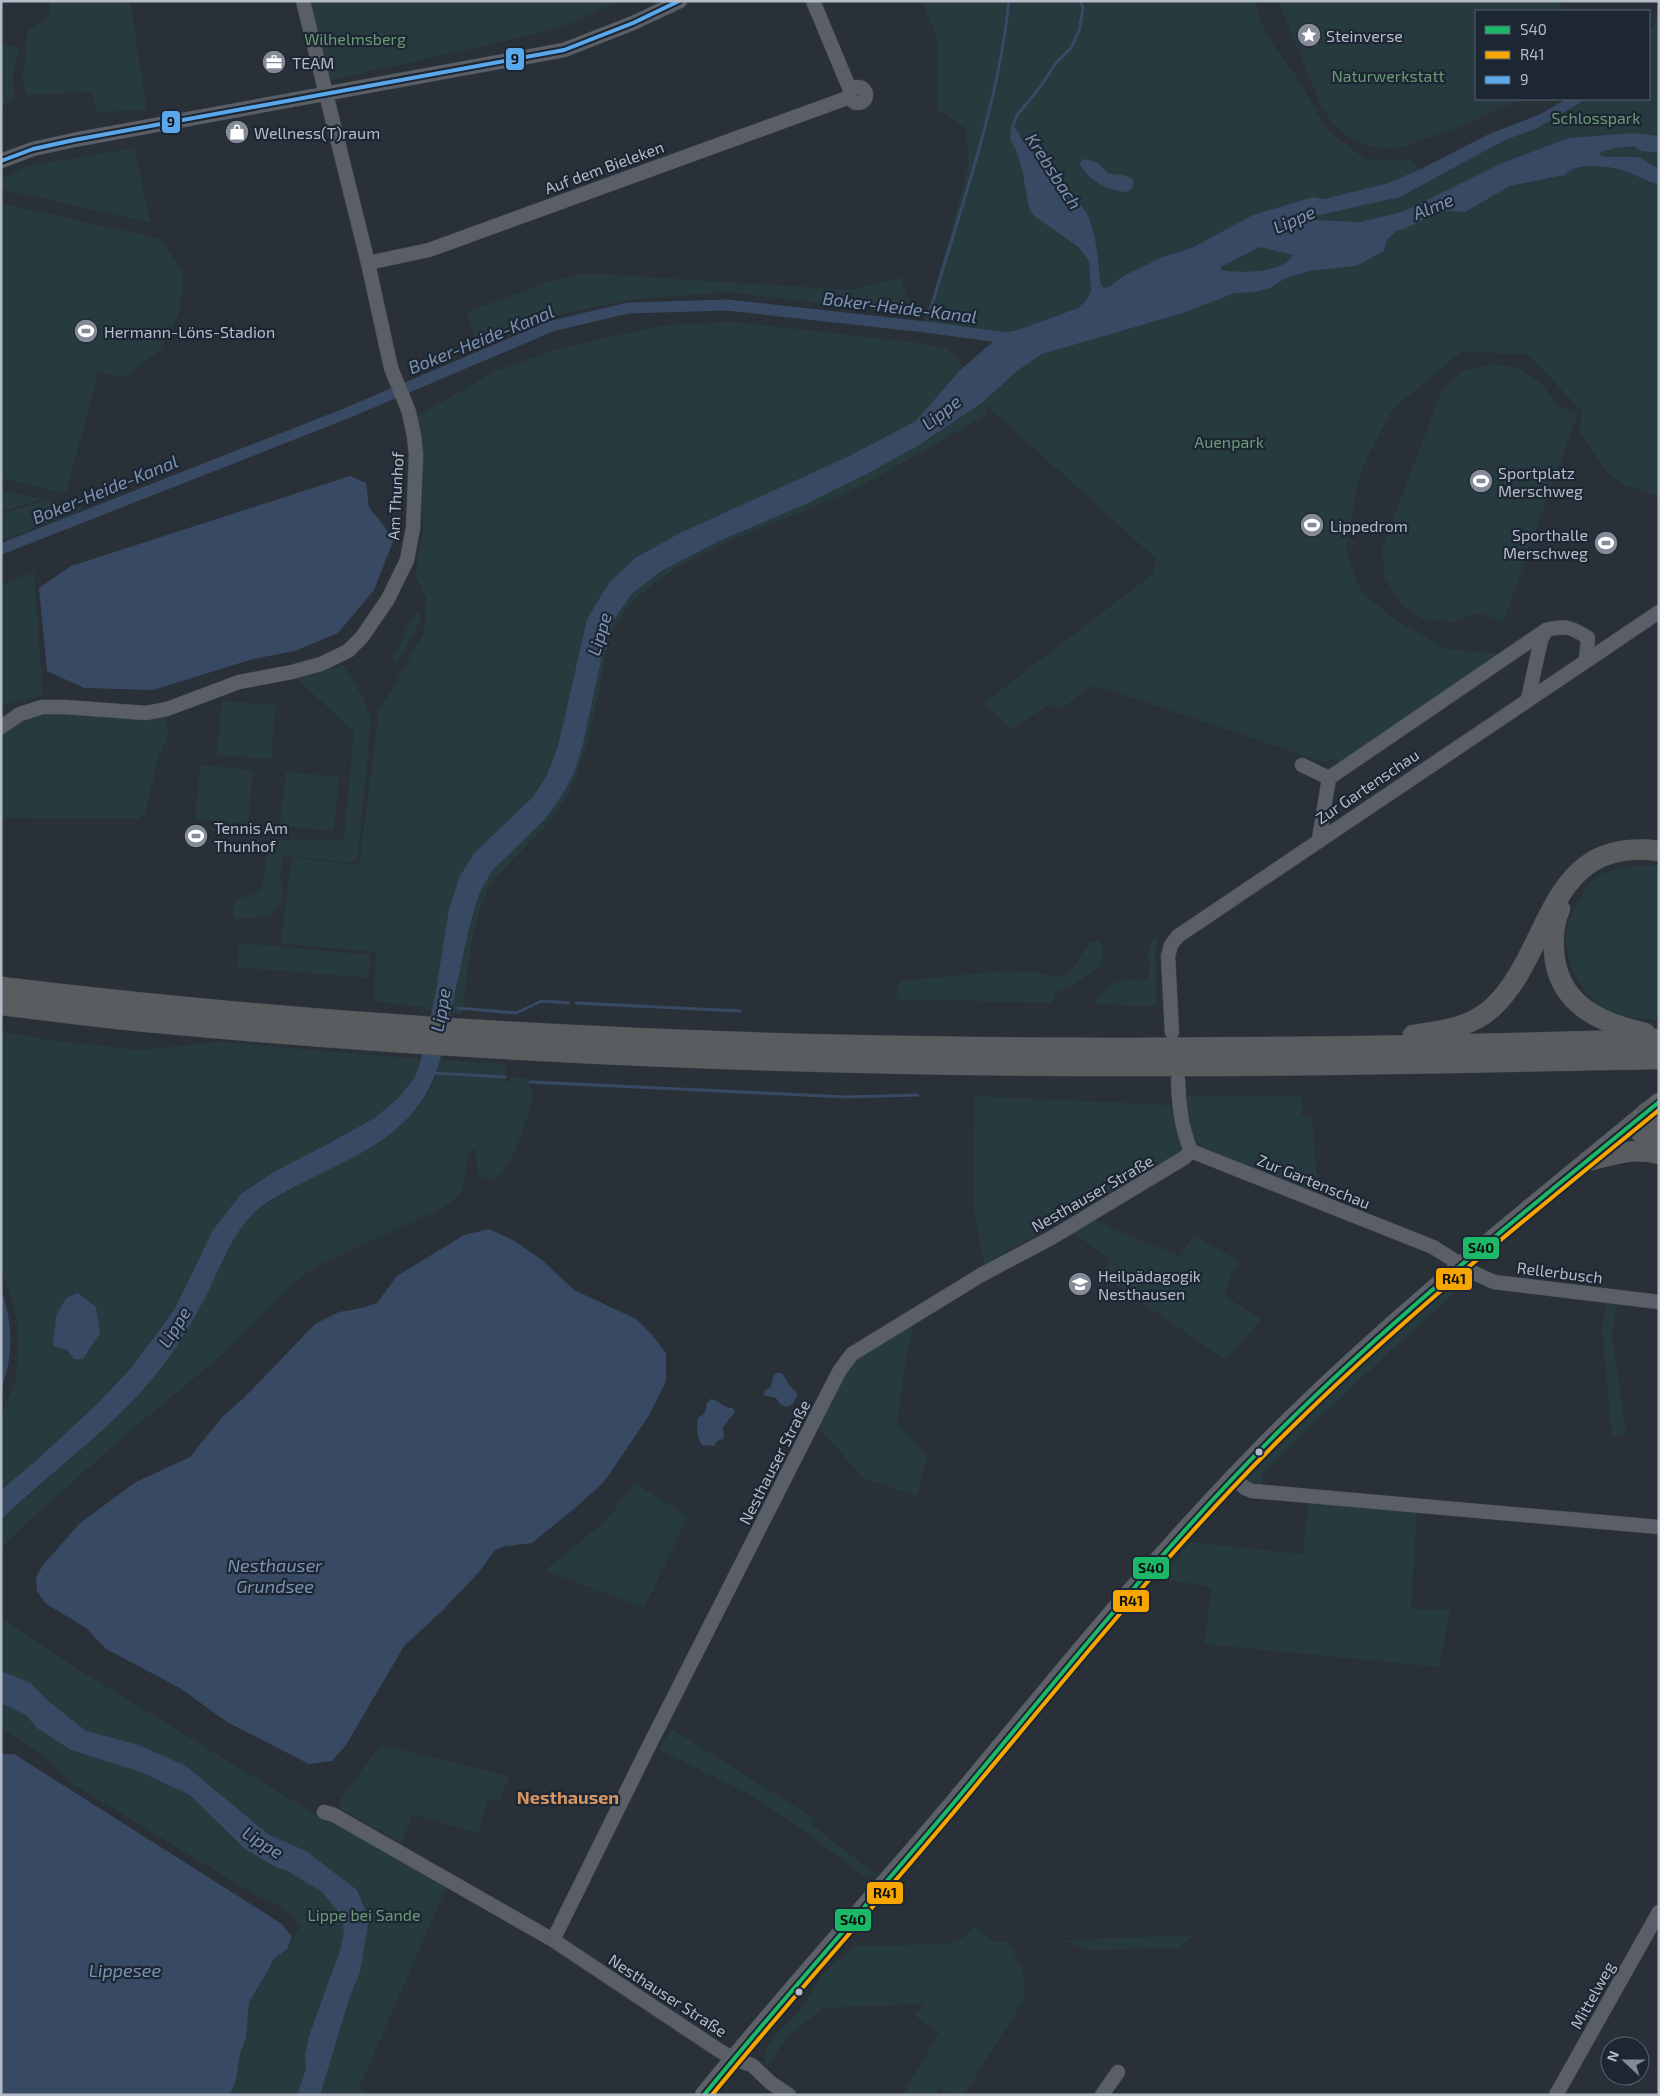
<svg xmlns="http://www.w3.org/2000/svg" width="1660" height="2096" font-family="'Exo 2',sans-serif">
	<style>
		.green { fill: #273a3e }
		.water { fill: #384963; fill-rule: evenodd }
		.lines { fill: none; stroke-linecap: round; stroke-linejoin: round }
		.stream { stroke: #384963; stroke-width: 3 }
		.canal { stroke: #384963; stroke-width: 11 }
		.minor-casing { stroke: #484c53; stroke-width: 15 }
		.major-casing { stroke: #484c55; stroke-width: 19 }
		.highway-casing { stroke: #474c53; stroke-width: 21 }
		.minor { stroke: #5a5e66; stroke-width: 14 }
		.major { stroke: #5c6168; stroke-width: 18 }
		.highway { stroke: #5a5d60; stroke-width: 20 }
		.bus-1-casing { stroke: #1d2633; stroke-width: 8 }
		.bus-2-casing { stroke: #1d2633; stroke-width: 8 }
		.bus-3-casing { stroke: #1d2633; stroke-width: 8 }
		.bus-1 { stroke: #1ab867; stroke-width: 4 }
		.bus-2 { stroke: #f7a600; stroke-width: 4 }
		.bus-3 { stroke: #5aa8eb; stroke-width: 4 }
		.bus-dot { fill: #b4bcc9; stroke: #1d2633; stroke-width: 2 }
		.labels { text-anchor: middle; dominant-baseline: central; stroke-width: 4.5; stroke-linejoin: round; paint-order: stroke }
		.poi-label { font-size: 16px; fill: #b4bcc9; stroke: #1d2633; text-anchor: start }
		.park-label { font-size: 16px; fill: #6b9a76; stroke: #1d2633 }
		.street-label { font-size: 16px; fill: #b4bcc9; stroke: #1d2633 }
		.water-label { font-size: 18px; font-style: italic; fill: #7c92b1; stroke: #1d2633 }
		.neighbourhood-label { font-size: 18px; font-weight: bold; fill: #d59563; stroke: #1d2633 }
		.line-badge { stroke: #1d2633; stroke-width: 2 }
		.pale-badge-label { font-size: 14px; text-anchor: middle; font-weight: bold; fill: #111 }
	</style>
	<rect width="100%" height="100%" fill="#2a3038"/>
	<path class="green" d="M50,1H130L147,110L96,112L92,92L26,95L22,76L26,60L27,30L50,18Z
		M307,1H618L557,29L327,81Z
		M922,1H1256L1262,25L1278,52L1299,80L1326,129L1365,159L1409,160L1421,169C1394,180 1340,203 1313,197L1192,248L1165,256L1123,276L1109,287L1103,288L1101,285C1097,259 1098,215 1074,199L1021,140L1012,123L1010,140L1016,150L1022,169L1029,208L1084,254L1089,262L1091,290L1088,298L1078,308L1018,330L1001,333L924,321L936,284L969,165L966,129L937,109L938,40Z
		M1282,1H1559L1563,11H1476V99H1521L1462,126L1397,149L1369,146L1351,139L1334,125L1321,106L1279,3Z
		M1659,9V136L1633,133L1568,138L1502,163L1402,212L1360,222L1315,220V216L1400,197L1505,140L1536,129L1586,99H1649V31L1653,27Z
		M1,46H20L13,75L14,101L1,105Z
		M1634,146L1641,151L1659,153V169L1639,157H1606L1600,155L1601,152L1617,148Z
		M134,148L151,223L1,189V179L28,166Z
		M1598,166L1632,173L1648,183L1659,184V497L1623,484L1606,472L1579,431L1582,411L1527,354L1461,352L1392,410L1365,462L1358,480L1346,550L1361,592L1397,621L1447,649L1503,654L1345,763L1331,759L1327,763L1320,761L1109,690L1133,643L1108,690L1093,685L1061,709L1050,704L1011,729L984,703L1154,573L1155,560L1163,565L984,403L988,414C943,439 898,467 852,490C786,522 660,556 620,618C608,636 605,659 601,680C593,720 586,759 567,795C554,819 530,842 511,861C505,868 496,876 491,884C471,916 467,976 463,1014L452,1013L453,999L470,924L480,892L492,871L545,819L613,621L632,594L660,572L717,542L804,505L865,475L1042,354L1180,314L1235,293L1255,292L1271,288L1284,279L1309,271L1356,266L1396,231L1404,229L1439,213L1450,211L1465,212L1497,192L1510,186L1549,179L1578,167Z
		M1,203L160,239L183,271L180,311L160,350L124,377L98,372L66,494L1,478Z
		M1260,247L1293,255C1282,274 1240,273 1221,270V267Z
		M585,273L851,290L900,277L911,303L909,314L730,292L627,300L550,317L477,344L466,312L546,283Z
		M735,322L911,342L946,348L953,353L963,366L916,421L849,456L680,533L587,619L558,746L547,775L533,797L475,852L432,1011L422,1007L374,1001L376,952L281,943L292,857L359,865L379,711L424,633L427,599L415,575L423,532L422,454L416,417L493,372L563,347L667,325Z
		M1493,364L1518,368L1542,384L1557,405L1578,413L1503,622L1480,613L1451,622L1423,619L1401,604L1384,576L1382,549L1442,390L1464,370Z
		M1,490L42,499L1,512Z
		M46,500L84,509L1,541V514Z
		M34,572L43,695L4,705L1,704V585Z
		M420,611L421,620L399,660L395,661L393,657L412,618Z
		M343,665L363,698L371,720L358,857L351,863L283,855L280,877L283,887L282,901L270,916L233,919L234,902L262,890L269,841L344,839L354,733L298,679Z
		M222,701L276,705L271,759L217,755Z
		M42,712L144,719L163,714L169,733L159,756L145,813L137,819L1,818V732L23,718Z
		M200,765L253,770L248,824L195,820Z
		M286,772L339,777L334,831L280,826Z
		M1655,865L1659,866V1020C1638,1020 1614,1016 1597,1003C1575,986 1561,950 1568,923C1570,917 1573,911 1576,906C1581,895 1591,879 1603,874C1619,866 1638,866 1655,865Z
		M1158,936L1155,949L1157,1004L1146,1006L1094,1004C1110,978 1118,981 1146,979C1156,965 1139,948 1158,936Z
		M1100,940L1103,949L1101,966L1073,985L1054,993L1053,1003L896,999L900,981L1004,971L1036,972L1054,977L1069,974L1089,943Z
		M239,943L371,955L369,978L237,967Z
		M1,1031L49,1040L141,1050L219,1042L421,1059L415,1077L399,1097L376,1117L328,1144L273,1172L241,1194L213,1230L174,1310L132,1367L98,1403L39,1458L1,1489C1,1465 0,1440 1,1416C2,1406 13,1392 15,1381C22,1344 19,1305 1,1272Z
		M440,1060L505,1064L506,1082L502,1084L508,1083L510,1076L527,1079L534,1095C526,1120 515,1168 491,1181L478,1175L475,1148C460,1162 470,1182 458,1196C455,1199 449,1203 446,1206L318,1266L299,1278L224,1353L129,1432L33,1517L1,1548V1520L75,1455L117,1416L158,1373L209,1290L232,1242L244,1223L262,1206L397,1129L419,1107L434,1082Z
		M1301,1095L1302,1116L1312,1117L1318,1195L1205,1148C1182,1133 1188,1122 1186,1096Z
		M974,1096L1170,1105L1182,1152L984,1265L973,1204Z
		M1093,1219L1118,1231L1180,1257L1193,1235L1239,1261L1232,1273L1224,1296L1262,1319L1226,1360L1115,1284L1103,1271L1111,1260L1072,1232Z
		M1466,1275L1475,1279L1466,1287L1456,1292L1346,1392L1262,1474V1488L1249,1483L1248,1480L1250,1475L1361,1365L1462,1276Z
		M1606,1301H1618L1612,1334L1626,1434L1612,1437L1602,1328Z
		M914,1323L906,1360L897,1423L927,1456L917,1496L863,1478L818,1427L846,1373L859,1357Z
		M634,1482L688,1517L644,1608L545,1570L607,1520Z
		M1309,1500L1417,1507L1411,1609L1450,1610L1439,1667L1204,1644L1212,1587L1158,1578L1191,1542L1303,1554Z
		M1,1617L65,1661L316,1815L333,1821L447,1886L359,2088L373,2095H230L236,2080L240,2054L246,2037L249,2002L268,1973L273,1960L288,1949L300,1926C289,1909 274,1903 257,1896L68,1781C50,1758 25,1744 1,1728Z
		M672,1729L815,1819L812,1825L878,1876L865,1877L805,1832L753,1796L658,1749Z
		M380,1745L509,1776L499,1802L488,1800L478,1833L413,1815L401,1843L340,1808L338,1803Z
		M974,1926L993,1941L1008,1942L1023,1970L1025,1998L964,2095H951L940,2088L935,2095H903L939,2032L915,2016L923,2004L823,2008L788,2036L766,2068L764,2053L774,2036L793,2018L808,1999L821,1975L855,1946L947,1944L964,1937Z
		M1195,1935L1178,1948L1088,1950L1064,1940Z"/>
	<path class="water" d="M1566,99H1586L1536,129L1505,140L1400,197L1315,216V220L1360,222L1402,212L1502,163L1568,138L1633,133L1659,136V153L1641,151L1634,146L1617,148L1601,152L1600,155L1606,157H1639L1659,169V184C1648,183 1643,179 1633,174C1618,167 1576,160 1565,175L1510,186L1465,212L1450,211L1439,213L1404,229L1396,231L1387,240L1384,251L1356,266L1309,271L1284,279L1271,288L1255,292L1235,293L1180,314L1042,354L1017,371L983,402L919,445L865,475L804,505L717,542L660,572L632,594L613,621L604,646L583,744L575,771L564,792L545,819L492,871L480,892L470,924L440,1060C420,1130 368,1150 308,1180C293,1188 276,1196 262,1206C234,1227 223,1262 208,1292C193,1320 178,1347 158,1372C113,1428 53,1470 1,1520V1490L39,1458L98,1403L132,1367L174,1310L213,1230L241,1194L273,1172L328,1144L376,1117L399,1097L415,1077L421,1059L435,997L449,909L460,876L475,852L533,797L547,775L558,746L587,619L609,583L635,558L680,533L849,456L916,421L959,371L989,345L1000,338L1001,333L1018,330L1078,308L1088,298L1091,290L1089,262L1084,254L1078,247L1033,215L1029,208L1022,169L1016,150L1010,140L1012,122L1022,140L1074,199C1098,215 1097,259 1101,285L1104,288L1109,287L1123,276L1165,256L1192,248L1253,215L1313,197L1324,199L1385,184L1421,169L1489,134L1541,114ZM1260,247L1293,255C1282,274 1240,273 1221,270V267Z
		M1084,159L1096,162L1109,174L1123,175L1133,179V187L1127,192C1108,191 1089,181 1079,163Z
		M350,476L366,483L369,507L394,539L374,590L338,633L295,651L253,659L153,690L84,688L47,671L39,588L71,566Z
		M489,1229L513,1240L542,1260L574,1290L636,1319L651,1334L666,1353V1381L648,1417L604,1482L575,1508L532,1543L505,1546L494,1551L480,1571L442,1611L404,1646L346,1745L332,1761L309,1764L227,1722L180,1688L106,1649L86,1628L45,1603L37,1591L36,1577L43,1565L80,1523L136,1482L190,1457L222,1417L245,1397L315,1324L339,1312L362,1308L377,1303L397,1276L464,1235Z
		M1,1290C13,1320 14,1358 1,1388Z
		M78,1293L96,1307L100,1333L83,1359H74L67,1350L53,1346L56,1316L66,1298Z
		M776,1373H781C788,1379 787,1387 796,1391L797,1396L793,1404L786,1407L780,1404L776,1398L763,1395L764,1391L771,1387L773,1376Z
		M711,1399C720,1401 723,1408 733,1408L735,1412L723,1427L724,1436L723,1439L717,1441L714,1446L702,1445C697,1438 696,1426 698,1418L705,1413L707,1403Z
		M1,1671L31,1683L47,1700L86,1731L136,1744L186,1766L269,1835L306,1851L357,1890L369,1919L360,1972L349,1999L320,2095H297L306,2069L305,2055L309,2036L341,1948L344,1931L341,1915L322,1892L286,1870L277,1868L245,1849L190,1795L141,1772L71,1750L37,1728L26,1715L1,1703Z
		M1,1754H14L282,1924L292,1937L288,1948L273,1960L267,1973L249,2002L246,2038L240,2054L236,2080L230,2095H1Z"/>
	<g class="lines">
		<path class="stream" d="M1012,128L1017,115L1038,90L1056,63L1071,48L1079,31L1083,8L1080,1
			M931,308C961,207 998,106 1009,1
			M576,1003L740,1011
			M458,1008L516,1013L542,1001L569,1003
			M433,1073L505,1077
			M530,1082L846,1097L918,1095"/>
		<path class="canal" d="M1,549L347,413L552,326L628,308L727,305L926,327L1014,339"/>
		<g class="minor-casing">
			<path id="minor" d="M813,1L851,92
				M850 95a8 8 0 1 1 16 0a8 8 0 1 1-16 0Z
				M1,161L33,149L74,140L564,50L633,23L680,1
				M368,263L429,250L850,97
				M1528,699L1541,640L1546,630C1565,625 1572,627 1588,638L1586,660
				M1,727L20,714L42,707H65L146,713L167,709L239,682L292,672L321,664L348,651L362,637L388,599L407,560L413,528L416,455L414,436L409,412L391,368L368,263L303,1
				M1302,765L1329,778
				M1319,839L1329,778L1546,630
				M1172,1032L1168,956L1171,945L1178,936L1659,612
				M1178,1080C1179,1106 1181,1127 1191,1151L1433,1247L1474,1273L1494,1282L1659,1302
				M1234,1478L1245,1488L1252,1491L1659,1527
				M324,1812L334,1815L553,1940L720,2051L734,2059L752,2065L771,2083L789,2095
				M553,1940L647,1750L827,1395L840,1370L852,1354L981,1275L1051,1238L1184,1158L1191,1151
				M1102,2095L1118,2072
				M1556,2095L1659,1912"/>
		</g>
		<g class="major-casing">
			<path id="major" d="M704,2095C784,1996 870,1902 952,1805C1057,1679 1160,1550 1276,1434C1395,1315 1529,1209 1659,1102"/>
		</g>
		<g class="highway-casing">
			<path id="highway" d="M1560,909C1553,923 1553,937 1554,951C1557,1004 1600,1023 1645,1033
				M1,987C551,1054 1106,1056 1659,1039
				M1,1005C54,1011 106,1019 159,1023C485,1054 814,1066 1142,1066C1314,1067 1486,1062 1659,1059
				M1413,1035C1441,1031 1470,1028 1492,1008C1553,952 1545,835 1659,851
				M1647,1112L1659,1128
				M1633,1124L1659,1152
				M1588,1161C1612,1155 1634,1147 1659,1154"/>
		</g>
		<use href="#minor" class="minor"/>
		<use href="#major" class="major"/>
		<use href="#highway" class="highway"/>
		<g class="bus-1-casing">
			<path id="bus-1" d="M704,2095C785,1996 870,1902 952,1805C1058,1679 1160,1550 1276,1434C1396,1314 1528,1209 1659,1102"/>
		</g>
		<g class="bus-2-casing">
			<path id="bus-2" d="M712,2095C792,1997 877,1904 958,1807C1063,1682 1164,1555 1280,1439C1398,1321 1529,1216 1659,1110"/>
		</g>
		<g class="bus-3-casing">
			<path id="bus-3" d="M1,161L33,149L74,140L564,50L633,23L679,1"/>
		</g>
		<use href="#bus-1" class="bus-1"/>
		<use href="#bus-2" class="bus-2"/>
		<use href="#bus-3" class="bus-3"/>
	</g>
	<defs>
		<g id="sight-disc" transform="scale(1.25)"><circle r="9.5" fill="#848b96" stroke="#1d2633"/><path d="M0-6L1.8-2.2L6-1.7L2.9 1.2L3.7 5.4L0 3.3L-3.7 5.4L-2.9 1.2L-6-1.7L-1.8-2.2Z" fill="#fff"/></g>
		<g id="office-disc" transform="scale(1.25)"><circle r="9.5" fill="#848b96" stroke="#1d2633"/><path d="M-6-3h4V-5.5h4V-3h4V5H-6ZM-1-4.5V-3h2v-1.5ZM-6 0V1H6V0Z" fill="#fff"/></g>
		<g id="shop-disc" transform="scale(1.25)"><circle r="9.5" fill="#848b96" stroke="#1d2633"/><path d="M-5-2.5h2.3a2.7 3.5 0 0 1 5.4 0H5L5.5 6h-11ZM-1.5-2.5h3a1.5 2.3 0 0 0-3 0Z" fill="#fff"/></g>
		<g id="stadium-disc" transform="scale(1.25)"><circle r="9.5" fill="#848b96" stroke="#1d2633"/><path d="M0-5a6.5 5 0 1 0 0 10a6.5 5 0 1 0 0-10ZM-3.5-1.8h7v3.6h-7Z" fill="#fff"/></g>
		<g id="school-disc" transform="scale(1.25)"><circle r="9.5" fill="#848b96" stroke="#1d2633"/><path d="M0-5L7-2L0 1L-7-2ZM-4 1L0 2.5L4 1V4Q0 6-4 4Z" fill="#fff"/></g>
	</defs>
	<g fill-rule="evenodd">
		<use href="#sight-disc" x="1309" y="35"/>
		<use href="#office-disc" x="274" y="62"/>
		<use href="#shop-disc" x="237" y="132"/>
		<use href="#stadium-disc" x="86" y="331"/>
		<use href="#stadium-disc" x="1481" y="481"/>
		<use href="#stadium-disc" x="1312" y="525"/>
		<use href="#stadium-disc" x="1606" y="543"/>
		<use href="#stadium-disc" x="196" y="836"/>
		<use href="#school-disc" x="1080" y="1284"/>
	</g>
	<g class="bus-dot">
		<circle cx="1259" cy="1452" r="4.5"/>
		<circle cx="799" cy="1992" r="4.5"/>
	</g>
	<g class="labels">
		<g class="poi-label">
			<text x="1326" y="35">Steinverse</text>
			<text x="292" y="62">TEAM</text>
			<text x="254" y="132">Wellness(T)raum</text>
			<text x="104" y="331">Hermann-Löns-Stadion</text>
			<text x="1498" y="472">Sportplatz<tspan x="1498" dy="18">Merschweg</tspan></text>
			<text x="1330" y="525">Lippedrom</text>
			<text x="1588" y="534" text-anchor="end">Sporthalle<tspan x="1588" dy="18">Merschweg</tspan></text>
			<text x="214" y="827">Tennis Am<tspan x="214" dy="18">Thunhof</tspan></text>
			<text x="1098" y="1275">Heilpädagogik<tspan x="1098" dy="18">Nesthausen</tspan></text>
		</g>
		<g class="park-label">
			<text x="355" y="38">Wilhelmsberg</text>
			<text x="1388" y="75">Naturwerkstatt</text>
			<text x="1596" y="117">Schlosspark</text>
			<text x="1229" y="441">Auenpark</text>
			<text x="364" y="1914">Lippe bei Sande</text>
		</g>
		<g class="street-label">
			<text transform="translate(604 167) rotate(-20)">Auf dem Bieleken</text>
			<text transform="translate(395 496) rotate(-87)">Am Thunhof</text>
			<text transform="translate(1367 786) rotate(-34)">Zur Gartenschau</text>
			<text transform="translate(1314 1181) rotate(22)">Zur Gartenschau</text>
			<text transform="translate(1092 1193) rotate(-30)">Nesthauser Straße</text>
			<text transform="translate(1560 1272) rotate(7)">Rellerbusch</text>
			<text transform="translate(774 1462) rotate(-63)">Nesthauser Straße</text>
			<text transform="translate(668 1995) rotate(33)">Nesthauser Straße</text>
			<text transform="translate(1592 1995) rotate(-61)">Mittelweg</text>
		</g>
		<g class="water-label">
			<text transform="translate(1054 171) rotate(57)">Krebsbach</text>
			<text transform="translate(1433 206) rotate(-22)">Alme</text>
			<text transform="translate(1294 219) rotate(-24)">Lippe</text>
			<text transform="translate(900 307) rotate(7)">Boker-Heide-Kanal</text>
			<text transform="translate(481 339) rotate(-22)">Boker-Heide-Kanal</text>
			<text transform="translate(941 412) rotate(-38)">Lippe</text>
			<text transform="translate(105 489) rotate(-22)">Boker-Heide-Kanal</text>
			<text transform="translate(599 634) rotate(-73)">Lippe</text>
			<text transform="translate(440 1010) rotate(-80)">Lippe</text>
			<text transform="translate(174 1327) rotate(-58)">Lippe</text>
			<text x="275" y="1565">Nesthauser<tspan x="275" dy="21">Grundsee</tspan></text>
			<text transform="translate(263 1842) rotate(32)">Lippe</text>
			<text x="125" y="1970">Lippesee</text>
		</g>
		<g class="neighbourhood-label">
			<text x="568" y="1797">Nesthausen</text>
		</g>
	</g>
	<g class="line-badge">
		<rect x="505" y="47" width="20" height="24" rx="5" fill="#5aa8eb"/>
		<rect x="161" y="110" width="20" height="24" rx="5" fill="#5aa8eb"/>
		<rect x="1462" y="1236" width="38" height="24" rx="5" fill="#1ab867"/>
		<rect x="1435" y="1267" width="38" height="24" rx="5" fill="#f7a600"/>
		<rect x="1132" y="1556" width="38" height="24" rx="5" fill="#1ab867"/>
		<rect x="1112" y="1589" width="38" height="24" rx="5" fill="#f7a600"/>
		<rect x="866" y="1881" width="38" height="24" rx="5" fill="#f7a600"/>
		<rect x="834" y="1908" width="38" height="24" rx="5" fill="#1ab867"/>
	</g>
	<g class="pale-badge-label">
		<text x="515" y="64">9</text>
		<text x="171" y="127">9</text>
		<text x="1481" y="1253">S40</text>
		<text x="1454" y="1284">R41</text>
		<text x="1151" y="1573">S40</text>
		<text x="1131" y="1606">R41</text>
		<text x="885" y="1898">R41</text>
		<text x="853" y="1925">S40</text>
	</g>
	<rect width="1660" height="2096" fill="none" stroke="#b4bcc9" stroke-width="5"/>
	<rect x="1475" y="10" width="175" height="90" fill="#1d2633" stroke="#59626f"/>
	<rect x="1485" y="26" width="25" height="8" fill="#1ab867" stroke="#59626f"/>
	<text x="1520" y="35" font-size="15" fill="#b4bcc9">S40</text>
	<rect x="1485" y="51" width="25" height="8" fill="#f7a600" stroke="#59626f"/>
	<text x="1520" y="60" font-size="15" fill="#b4bcc9">R41</text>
	<rect x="1485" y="76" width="25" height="8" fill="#5aa8eb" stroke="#59626f"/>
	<text x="1520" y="85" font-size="15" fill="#b4bcc9">9</text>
	<g transform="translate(1625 2061) rotate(291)"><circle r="24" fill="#1d2633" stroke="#59626f"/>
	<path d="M0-4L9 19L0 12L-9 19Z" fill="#848b96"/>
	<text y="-8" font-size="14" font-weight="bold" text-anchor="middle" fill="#b4bcc9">N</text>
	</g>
</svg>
